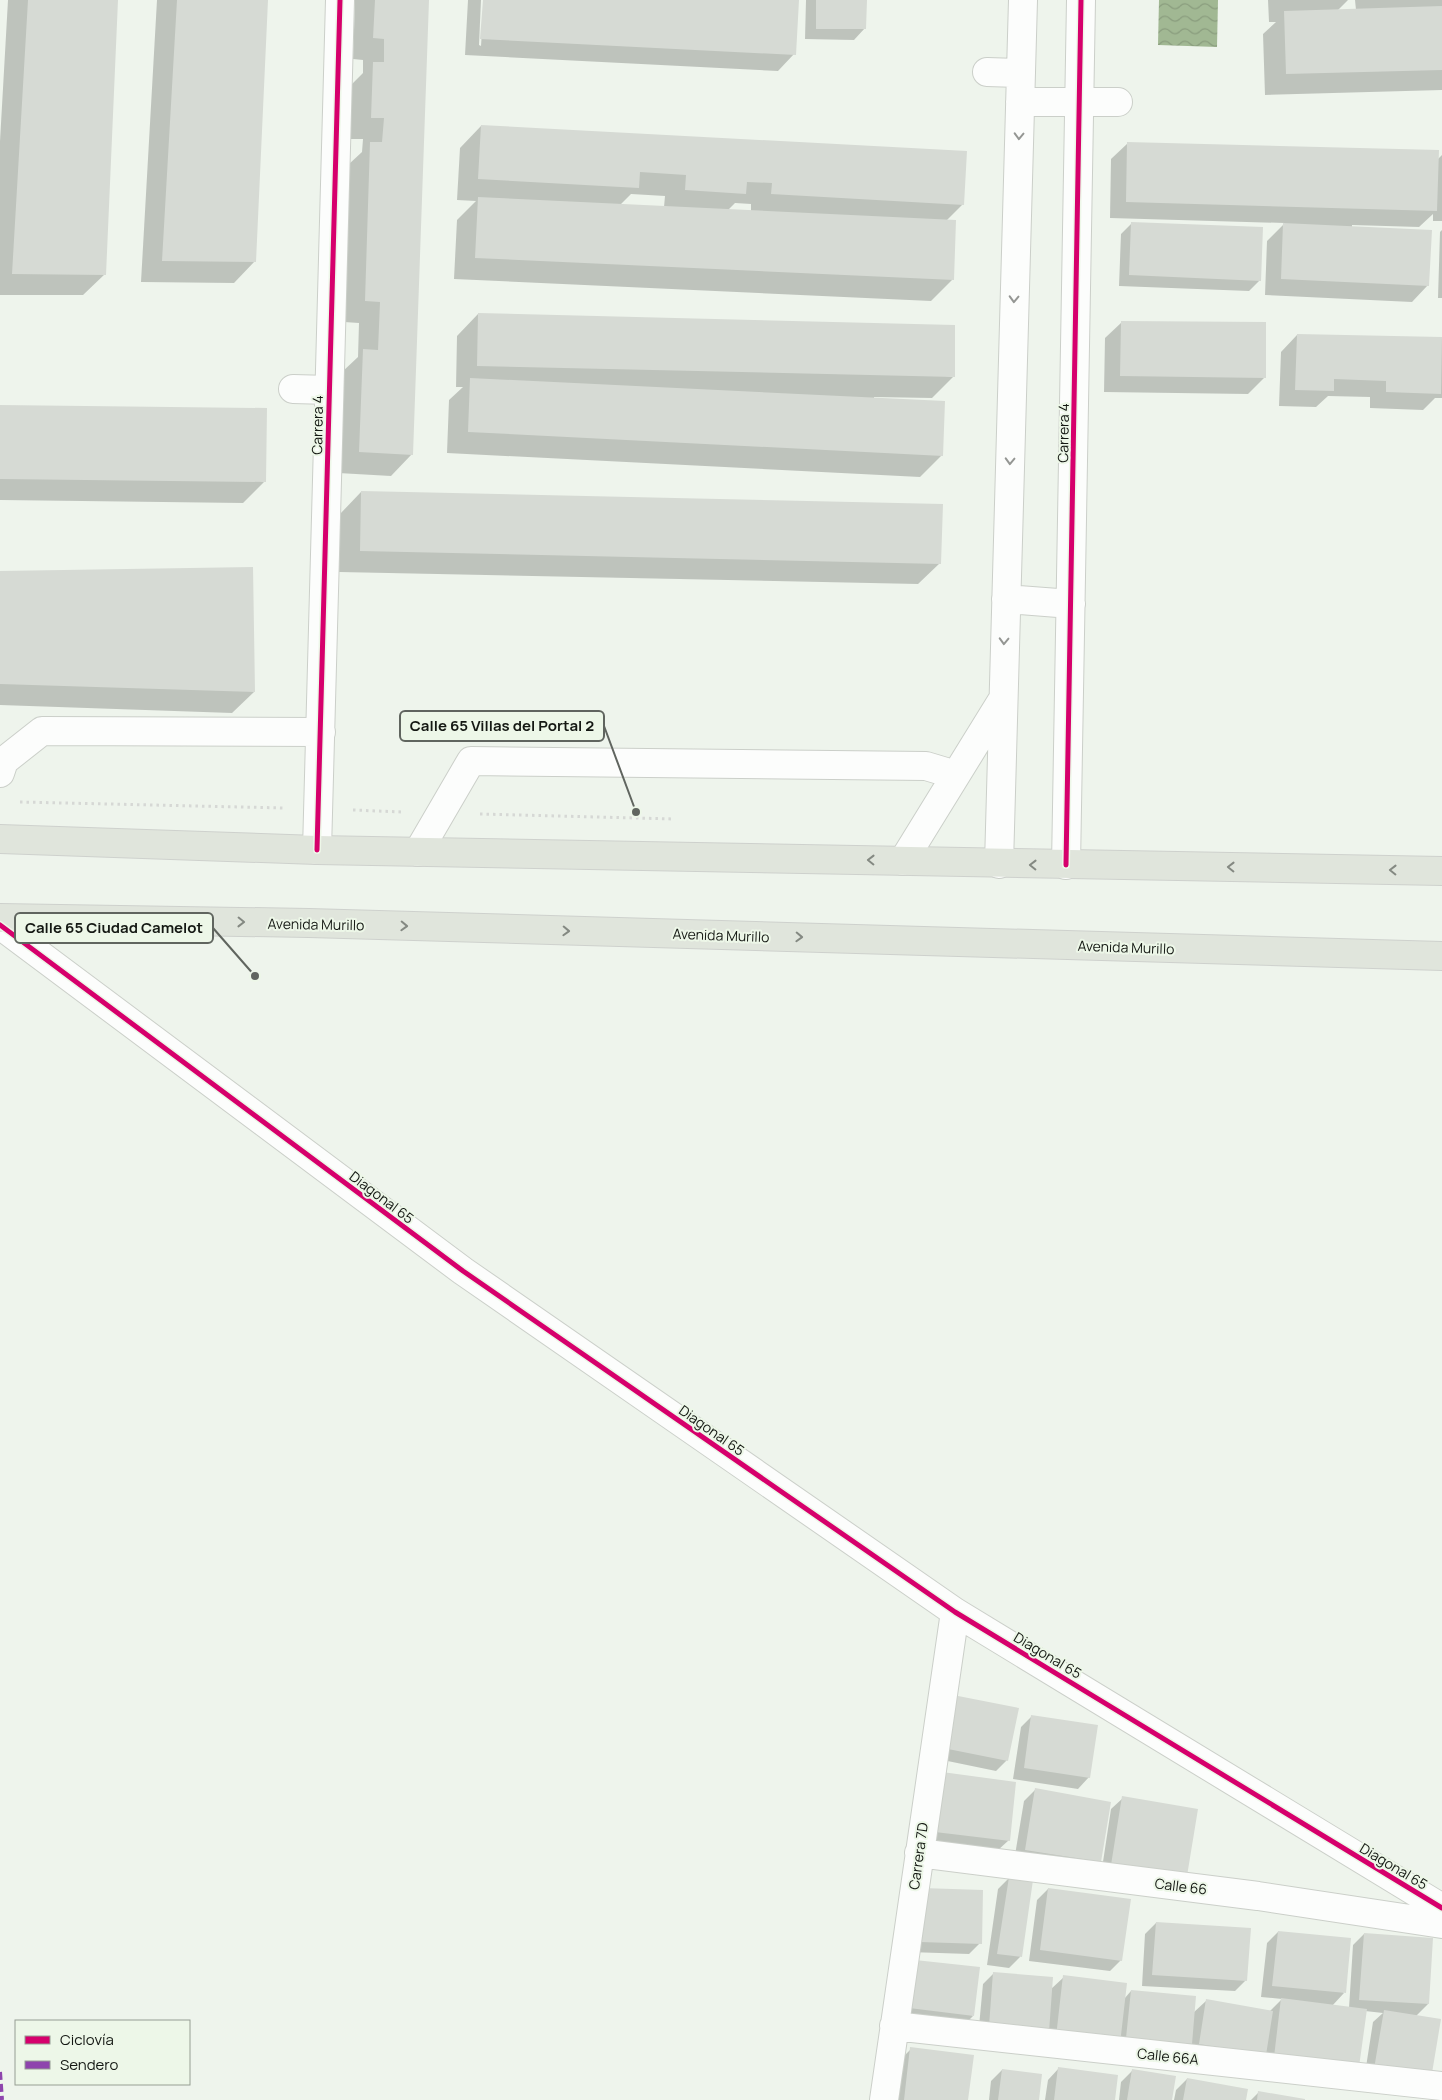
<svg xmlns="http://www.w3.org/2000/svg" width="1442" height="2100" font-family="Manrope,sans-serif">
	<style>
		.water { fill: url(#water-waves) }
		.shadow { fill: #0003; fill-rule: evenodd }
		.building { fill: #d6dad4 }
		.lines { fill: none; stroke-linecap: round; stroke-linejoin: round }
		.minor-casing { stroke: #cbcfc9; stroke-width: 30 }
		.major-casing { stroke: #ced1cd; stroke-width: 30 }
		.path { stroke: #d6d8d5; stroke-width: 3; stroke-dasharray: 2.5 4; stroke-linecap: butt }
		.minor { stroke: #fcfdfc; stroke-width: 28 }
		.major { stroke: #e0e5dc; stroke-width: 28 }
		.quiet { stroke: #8e44ad; stroke-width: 4; stroke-dasharray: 8 4; stroke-linecap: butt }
		.cycleway-casing { stroke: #edf7e8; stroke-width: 8 }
		.cycleway { stroke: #d6006c; stroke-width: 5 }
		.oneway { stroke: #949693 }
		.oneway2 { stroke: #848982 }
		.labels { text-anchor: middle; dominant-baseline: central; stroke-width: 4; stroke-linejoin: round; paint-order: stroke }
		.street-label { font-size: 14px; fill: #141813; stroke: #edf7e8 }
		.leader { fill: none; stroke: #60655f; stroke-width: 2 }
		.callout-dot { fill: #60655f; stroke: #edf7e8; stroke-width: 2 }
		.callout { fill: #edf7e8; stroke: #60655f; stroke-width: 2 }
		.callout-label { font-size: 15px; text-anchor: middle; font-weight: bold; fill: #141813 }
	</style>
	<defs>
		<pattern id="water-waves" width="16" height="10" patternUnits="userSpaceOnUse" patternTransform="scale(1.25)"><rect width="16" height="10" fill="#a1b893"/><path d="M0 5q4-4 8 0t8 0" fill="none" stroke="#8a9d7e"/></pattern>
	</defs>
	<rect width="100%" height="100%" fill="#eef4ec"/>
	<path class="water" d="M1159,0H1218L1217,47L1158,45Z"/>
	<path class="shadow" d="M8,0H117L105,274L83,295H0V141Z
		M157,0H267L255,261L234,283L141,282Z
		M355,0H427L412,454L391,476L338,473L342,372L358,357L359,323L344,322L349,164L362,152L363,139H350L352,84L363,73V60L353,59Z
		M468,0H481L479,45L481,46L484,0H797L794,54L778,71L465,55Z
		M806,0H865V28L854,40L805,39Z
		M1268,0H1348L1337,11L1356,10L1355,0H1442V90L1265,95L1263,34L1276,22H1269Z
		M481,126L963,204L947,220L952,280L931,301L454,279L457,220L476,201L457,200L460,148ZM631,194L665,196L664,207L620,205ZM735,203L751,204V211L728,210Z
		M1128,143L1438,159L1442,155V221H1433V214L1419,227L1352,225V227L1428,285L1412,302L1265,295L1267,241L1285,223L1110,218L1111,159Z
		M1132,223L1260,280L1249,291L1119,286L1121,234Z
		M1442,230V298H1438L1440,232Z
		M478,314L953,377L932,398L874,397V399L942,455L920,477L447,453L449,400L463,387H456L457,336Z
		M1122,322L1264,378L1248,394L1104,392L1105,338Z
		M1297,335L1442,339V398H1435L1423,410L1370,408V397L1328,396L1316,407L1279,406L1281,352Z
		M0,406L264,482L243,503L0,500Z
		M361,492L940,563L918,584L339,572L340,514Z
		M0,572L254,692L232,713L0,705Z
		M942,1707L1007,1760L996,1771L933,1758Z
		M1032,1716L1089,1777L1078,1789L1013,1779L1021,1727Z
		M931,1785L1009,1840L997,1851L925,1843Z
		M1035,1790L1110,1803L1100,1862L1089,1873L1014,1861L1024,1801Z
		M1123,1798L1197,1810L1101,1875L1111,1809Z
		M1009,1878L1031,1882L1020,1957L1009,1968L987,1965L998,1889Z
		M1048,1889L1121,1960L1110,1971L1029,1961L1037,1900Z
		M911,1900L980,1943L969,1954L909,1952Z
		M1156,1923L1246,1980L1235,1991L1142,1986L1145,1934Z
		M1278,1932L1344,1993L1332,2006L1349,2008L1353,1945L1364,1934L1432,1939L1428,2004L1416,2016L1364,2080L1373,2022L1383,2013L1365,2011L1358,2067L1188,2055L1190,2044L1180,2054L978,2037L983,1984L994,1973L1051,1989L1064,1977L1124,1999L1131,1991L1193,2013L1206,2001L1270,2011L1282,1999L1261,1997L1267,1943Z
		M905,1972L973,2016L962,2027L898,2019Z
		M911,2049L967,2100H895L900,2060Z
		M1059,2068L1114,2100H1045L1048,2080Z
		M1002,2070L1038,2100H989L991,2081Z
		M1132,2071L1171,2100H1119L1121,2082Z
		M1187,2079L1245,2100H1174L1176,2090Z
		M1259,2092L1304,2100H1251Z"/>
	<path class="building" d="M28,0H118L106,275L12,274Z
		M177,0H268L256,262L162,261Z
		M375,0H429L413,455L359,452L363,349L378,350L380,302L365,301L370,142H382L384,118H371L373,62H384V39L373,38Z
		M483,0H799L796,55L480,39Z
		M816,0H867L866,29H816Z
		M1442,6V70L1286,74L1284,11Z
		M481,125L967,151L964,205L771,194L772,183L747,182L746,194L685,190L686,175L640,172L639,188L478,179Z
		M1127,142L1439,150L1437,211L1126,202Z
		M478,197L956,220L954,280L475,258Z
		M1131,222L1263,227L1261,281L1129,275Z
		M1283,223L1432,230L1429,286L1281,279Z
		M478,313L955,325V377L477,366Z
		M1121,321L1266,322V378L1120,376Z
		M1297,334L1442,337L1441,394L1386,392V381L1334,379V391L1295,390Z
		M470,378L945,401L943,456L468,432Z
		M0,405L267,408L266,482L0,479Z
		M361,491L943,504L941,564L360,551Z
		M253,567L255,692L0,684V571Z
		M953,1695L1019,1708L1008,1761L943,1748Z
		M1031,1715L1098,1725L1090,1778L1024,1768Z
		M942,1772L1016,1782L1010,1841L935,1832Z
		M1035,1788L1111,1802L1101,1862L1025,1850Z
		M1122,1796L1198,1809L1187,1876L1111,1865Z
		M1009,1877L1033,1880L1022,1957L997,1954Z
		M922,1888L983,1890L982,1944L920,1942Z
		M1048,1888L1131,1899L1122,1961L1040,1950Z
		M1156,1922L1251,1928L1247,1981L1152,1975Z
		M1278,1931L1351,1938L1346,1993L1272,1986Z
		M1364,1933L1433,1938L1429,2004L1359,2000Z
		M915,1960L980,1967L974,2016L909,2008Z
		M993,1972L1053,1977L1049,2032L989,2026Z
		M1063,1975L1127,1983L1120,2044L1056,2037Z
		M1131,1990L1196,1996L1192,2044L1126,2038Z
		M1281,1998L1367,2009L1359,2067L1274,2057Z
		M1206,1999L1273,2011L1266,2055L1199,2044Z
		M1384,2010L1441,2019L1431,2079L1374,2069Z
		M910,2047L974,2055L968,2100H904Z
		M1058,2067L1118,2075L1115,2100H1054Z
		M1002,2069L1042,2074L1039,2100H998Z
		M1132,2069L1176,2076L1172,2100H1127Z
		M1187,2078L1248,2089L1246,2100H1183Z
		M1258,2091L1305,2099V2100H1257Z"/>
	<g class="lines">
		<g class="minor-casing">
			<path id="minor" d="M987,72L1021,73
				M1020,102H1118
				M293,389L329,390
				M1006,599L1071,604
				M0,773L4,761L42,731L321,732
				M317,850L340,0
				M418,852L471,761L926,766L956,775
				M903,861L1001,702
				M999,864L1023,0
				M1066,865L1081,0
				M0,925L463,1271L955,1612L1442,1908
				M919,1853L1258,1896L1442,1924
				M894,2026L1442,2086
				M884,2100L955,1612"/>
		</g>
		<g class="major-casing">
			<path id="major" d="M0,839L317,850L1442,871
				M0,918L309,923L1442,956"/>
		</g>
		<path class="path" d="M20,802L284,808
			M353,810L402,812
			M480,814L674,819"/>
		<use href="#minor" class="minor"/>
		<use href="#major" class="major"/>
		<path class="quiet" d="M0,2072L2,2100"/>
		<g class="cycleway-casing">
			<path id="cycleway" d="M317,850L340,0
				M1066,865L1081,0
				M0,925L463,1271L955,1612L1442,1908"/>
		</g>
		<use href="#cycleway" class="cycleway"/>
	</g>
	<defs><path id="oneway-chevron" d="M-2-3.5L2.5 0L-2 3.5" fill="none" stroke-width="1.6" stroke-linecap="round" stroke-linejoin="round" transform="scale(1.25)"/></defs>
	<g class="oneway">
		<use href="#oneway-chevron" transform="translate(1019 136) rotate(92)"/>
		<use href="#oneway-chevron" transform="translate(1014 299) rotate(92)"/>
		<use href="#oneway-chevron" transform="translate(1010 461) rotate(92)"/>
		<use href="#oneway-chevron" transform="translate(1004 641) rotate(92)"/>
	</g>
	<g class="oneway2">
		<use href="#oneway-chevron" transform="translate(871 860) rotate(-179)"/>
		<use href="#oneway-chevron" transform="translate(1033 865) rotate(-179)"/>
		<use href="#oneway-chevron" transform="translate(1231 867) rotate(-179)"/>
		<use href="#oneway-chevron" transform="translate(1393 870) rotate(-179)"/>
		<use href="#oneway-chevron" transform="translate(241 922) rotate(1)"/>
		<use href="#oneway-chevron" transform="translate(404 926) rotate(2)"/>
		<use href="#oneway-chevron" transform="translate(566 931) rotate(2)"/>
		<use href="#oneway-chevron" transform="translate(799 937) rotate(2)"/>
	</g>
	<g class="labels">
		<g class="street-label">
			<text transform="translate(317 425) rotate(-89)">Carrera 4</text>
			<text transform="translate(1063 433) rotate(-89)">Carrera 4</text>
			<text transform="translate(316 924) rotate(1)">Avenida Murillo</text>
			<text transform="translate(721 935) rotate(2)">Avenida Murillo</text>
			<text transform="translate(1126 947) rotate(2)">Avenida Murillo</text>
			<text transform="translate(382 1197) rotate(37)">Diagonal 65</text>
			<text transform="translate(712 1430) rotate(35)">Diagonal 65</text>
			<text transform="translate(1048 1655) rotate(31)">Diagonal 65</text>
			<text transform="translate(918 1856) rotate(-82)">Carrera 7D</text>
			<text transform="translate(1394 1866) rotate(31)">Diagonal 65</text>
			<text transform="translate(1181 1886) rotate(7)">Calle 66</text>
			<text transform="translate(1168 2056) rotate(6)">Calle 66A</text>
		</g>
	</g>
	<path class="leader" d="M636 812L604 726M255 976L213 928"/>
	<g class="callout-dot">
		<circle cx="636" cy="812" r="5"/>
		<circle cx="255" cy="976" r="5"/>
	</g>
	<g class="callout">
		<rect x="400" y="711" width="204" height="30" rx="5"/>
		<rect x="15" y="913" width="198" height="30" rx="5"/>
	</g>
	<g class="callout-label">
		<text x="502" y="731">Calle 65 Villas del Portal 2</text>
		<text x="114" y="933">Calle 65 Ciudad Camelot</text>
	</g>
	<rect x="15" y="2020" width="175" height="65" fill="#edf7e8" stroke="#969e93"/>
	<rect x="25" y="2036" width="25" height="8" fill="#d6006c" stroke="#969e93"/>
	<text x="60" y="2045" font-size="15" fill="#141813">Ciclovía</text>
	<rect x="25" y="2061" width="25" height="8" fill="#8e44ad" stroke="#969e93"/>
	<text x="60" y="2070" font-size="15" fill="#141813">Sendero</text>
</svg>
